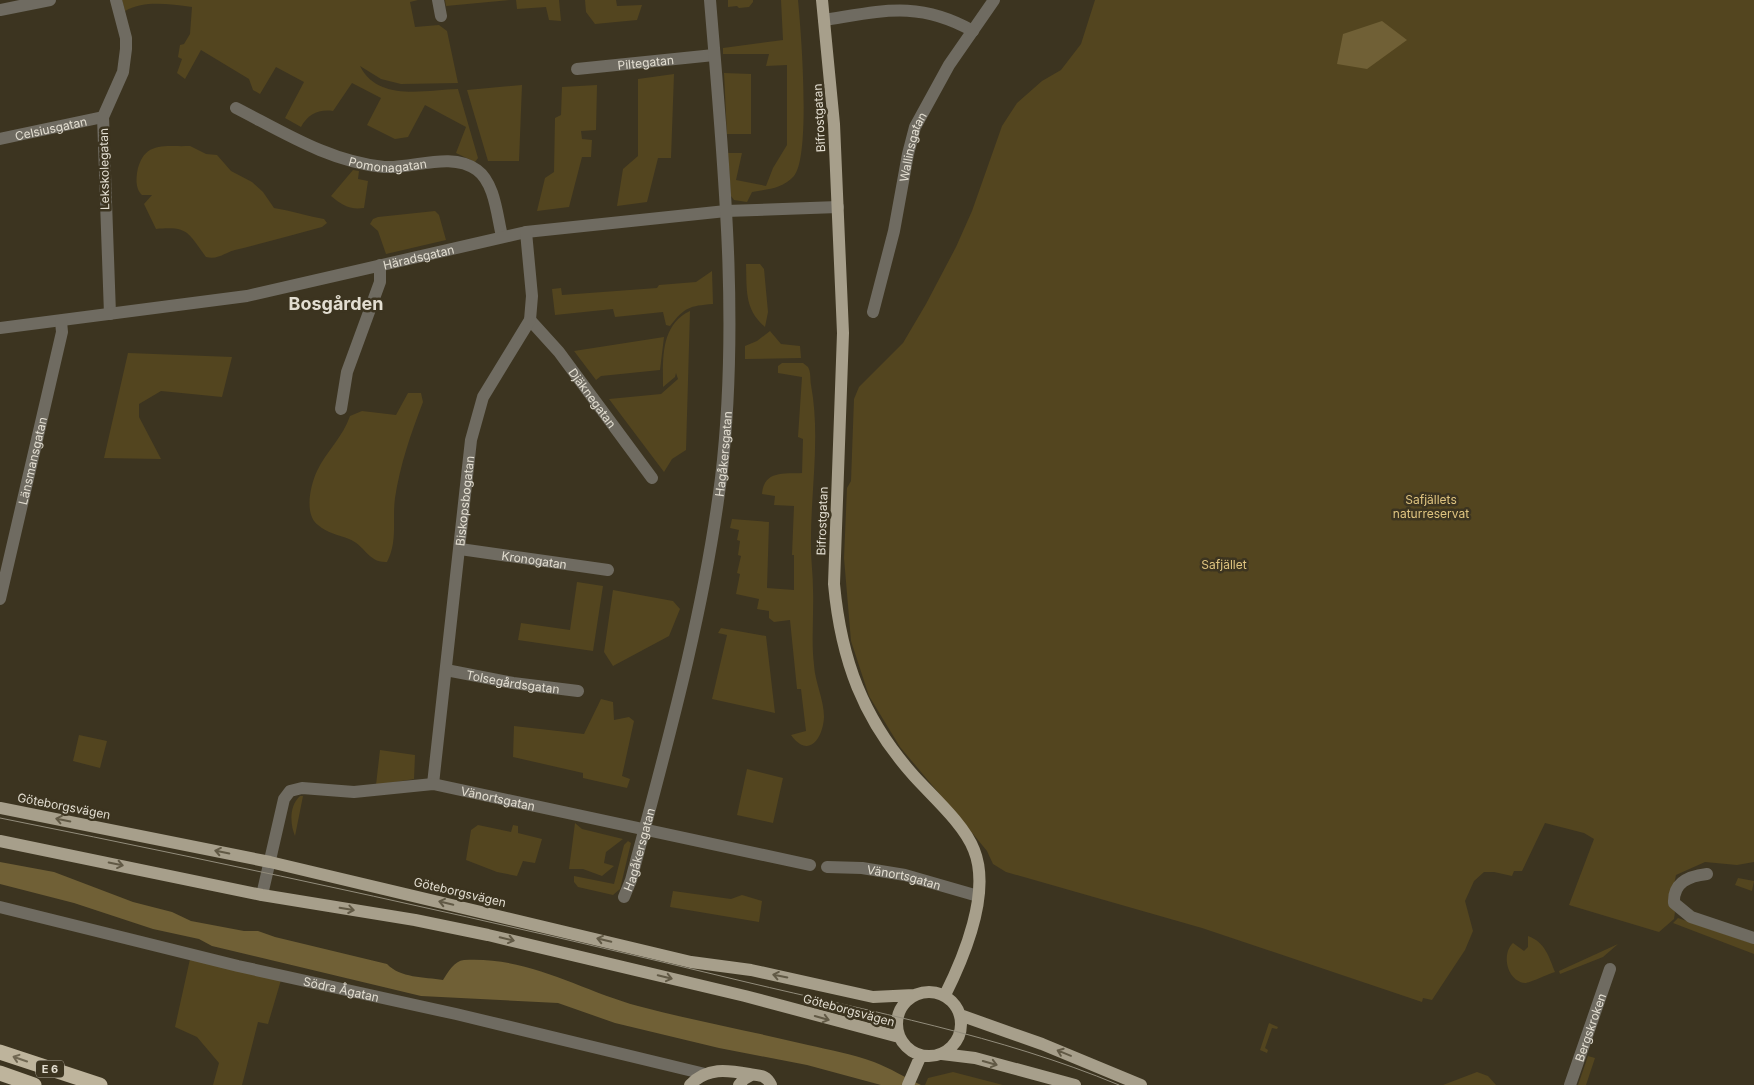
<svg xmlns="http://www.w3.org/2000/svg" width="1754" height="1085" font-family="Inter,sans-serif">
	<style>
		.green { fill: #53451f }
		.water { fill: #706036 }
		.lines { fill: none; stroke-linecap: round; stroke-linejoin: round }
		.minor { stroke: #6f6b61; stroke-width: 12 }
		.major { stroke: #a79f8b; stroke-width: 12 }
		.highway { stroke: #beb49c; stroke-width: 15 }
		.tram { stroke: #928c7b; stroke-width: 1 }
		.oneway { stroke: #615945 }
		.oneway2 { stroke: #706752 }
		.labels { text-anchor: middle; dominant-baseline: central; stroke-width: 5; stroke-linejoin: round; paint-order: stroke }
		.shield { fill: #3c3420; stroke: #b1ab9c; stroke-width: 1 }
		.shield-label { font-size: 11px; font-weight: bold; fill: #e3ded1 }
		.street-label { font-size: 12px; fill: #e3ded1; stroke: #3c3420 }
		.park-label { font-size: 12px; fill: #dfc480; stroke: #3c3420 }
		.district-label { font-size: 18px; font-weight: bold; fill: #e3ded1; stroke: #3c3420 }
	</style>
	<rect width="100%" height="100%" fill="#3c3420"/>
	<path class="green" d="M122,0H418L410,2L415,27L439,25L447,31L458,83L401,84L381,79L360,66C378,102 425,90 458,89L478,158L475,162L456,153L466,127L425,105L408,137L395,139L367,125L381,98L352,83L333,111C319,109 308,114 301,127L285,118L304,82L276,67L260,94L253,90L249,79L201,50L185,79L177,73L182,59L178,57L180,45L184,44L190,34L192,7C168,4 145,0 125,11Z
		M445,0H510L446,6Z
		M516,0H559L561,21L549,20L546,7L517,9Z
		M585,0H616L617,6L642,5L637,20L595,24L586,12Z
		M728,0H753V2L749,7L739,8L737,6L728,7Z
		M781,0H798C801,30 811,156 794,176C782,189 768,189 752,192L747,202L734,200L731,196L728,153H742L736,180L766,186L773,168L787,145V65L766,66L769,54H723V48L783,40Z
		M1095,0H1754V862L1737,865L1705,862L1676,875L1670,904L1675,912L1674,919L1659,932L1569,905L1594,839L1584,833L1545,823L1522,871H1514L1512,876L1494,872H1484L1474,881L1465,901L1473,931L1465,950L1432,1000L1423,998L1422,1002L1202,928L1006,872L993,864L987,851L969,829L900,747L869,696L851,641L844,558L847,488L851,481L854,399L859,387L903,343L926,304L956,247L972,211L1002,126L1017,103L1042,81L1061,70L1081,44Z
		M724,73L751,74V134H727Z
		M674,74L671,158H658L647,202L617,206L623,169L638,156V79Z
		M522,85L519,161H488L467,90Z
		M597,85L596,130L581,131L582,139L592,140L591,157H582L569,207L537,211L545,178L554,172L555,118L561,115L562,87Z
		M190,146L206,154L217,155L231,171L252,182L263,192L274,208C292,211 307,216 324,219L327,223L322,227C293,235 264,243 235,250C224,253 218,260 206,257C188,233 189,226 156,229L144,204L152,195H142C136,189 136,181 137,173C143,141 163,147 190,146Z
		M353,170L359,171L358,179L368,181L364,208C349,210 342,205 331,196Z
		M435,211L439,215L446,240L386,254L378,231L370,224L373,219L378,217Z
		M746,264H760L764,269L768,312L765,327C744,309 747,289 746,264Z
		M712,271L713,304C689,306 685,307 670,326L666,325L663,312L615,317L613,309L555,315L552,289L561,288L562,295L657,288L659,285L696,282Z
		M690,311L686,450L672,459L664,472L609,399L661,394L678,379L676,373L675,377L663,387C663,360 660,325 690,311Z
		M770,331L781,344L800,346L801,358L745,359V346L757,341Z
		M664,337L660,370L601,376L596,380L574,351Z
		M128,353L232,357L222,397L161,391L139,404V417L161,459L104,458Z
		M782,363H803L808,367C811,372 810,379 811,385C821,439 810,493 811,548C811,562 813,575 813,589C814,615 811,640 814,665C815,682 824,700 824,717C823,739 808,759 791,735L806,731L801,689H797L790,620L774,622L769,618V611L757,609L759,599L736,594L740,574L737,573L741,556L738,555L740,541L737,540L739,530L730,528L732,519L769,522L767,588L794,590V555H792L794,506L774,505L775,496L762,494C764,470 784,474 802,473L803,439L798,437L802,377L778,373V366Z
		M408,393H421L423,402C411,433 400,465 395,498C392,520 398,541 387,562C368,563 365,545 349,539C339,535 327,533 318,525C304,515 310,486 317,471C326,452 343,437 350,416L362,411L396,415Z
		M577,582L603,586L593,651L518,640L521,623L570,630Z
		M613,590L673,601L680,609L669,636L613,666L604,652Z
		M721,628L766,636L775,713L712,699L727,635L718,633Z
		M601,699L613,702L614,720L629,717L634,721L622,776L630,779L627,788L583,778V773L513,757L514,726L584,734Z
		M79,735L107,741L100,768L73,761Z
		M380,750L415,755L414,779L376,785Z
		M747,769L783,778L773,823L737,815Z
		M300,796H303L295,836C290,824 289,806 300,796Z
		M575,823L582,829L623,839L606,852L604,863L614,866L602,876L583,869H569Z
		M478,825L511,832L513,825L518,826V833L542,839L535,863L523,861L517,876L497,872L466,860L471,830Z
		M628,841L631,843L620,889L613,895L578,887L574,882V876L614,884L624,845Z
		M1738,878L1754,881L1752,891L1735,885Z
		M673,891L731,899L742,895L762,901L759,922L670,907Z
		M1678,918L1754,944V954L1673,923Z
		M1528,936C1545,942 1549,957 1555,972C1548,974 1530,983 1525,983C1507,981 1501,954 1513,943L1524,951L1528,947Z
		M1618,944L1603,957L1560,974L1559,971Z
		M190,959L281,980L268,1024L258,1022L242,1085H213L219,1063L197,1037L175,1027Z
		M1269,1023L1278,1027L1277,1029L1272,1028L1265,1048L1268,1050L1267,1053L1260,1050Z
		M1588,1056L1595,1058L1586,1085H1578Z
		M953,1072L1003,1085H925L928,1078Z
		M1477,1072L1488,1076L1496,1085H1443Z"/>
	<path class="water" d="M1382,21L1407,40L1367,69L1337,64L1343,34Z
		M0,862L54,872L133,902L172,912L191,921L244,931H258L275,937L387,964C400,978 424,977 443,980C448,972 454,961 464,960C527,956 580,990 638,1006C694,1021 751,1031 808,1045C830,1050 853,1054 874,1062C890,1068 906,1078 921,1085H881L807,1065L719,1048L615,1023L558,1003L421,996L212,946L199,939L153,929L74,903L0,884Z"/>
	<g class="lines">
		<g class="minor">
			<path d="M438,0L441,16"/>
			<path d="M0,10L50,0"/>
			<path d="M824,20C882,11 918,0 973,31"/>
			<path id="s1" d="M577,69L714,55"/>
			<path id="s2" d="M236,108C283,132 330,162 384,167C413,169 451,151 477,170C495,183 497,216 502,236"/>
			<path id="s3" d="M0,139L103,117"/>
			<path id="s4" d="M873,312L894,231L908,154L915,127L949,65L994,0"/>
			<path d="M110,314L103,117L123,72L126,49V38L116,0"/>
			<path id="s5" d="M530,320L559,352L652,478"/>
			<path id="s6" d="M0,328L247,296L526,232L726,211L838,207"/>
			<path d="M341,409L347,372L380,282V265"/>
			<path id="s7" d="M460,549L608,570"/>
			<path id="s8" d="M0,599L62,332L61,321"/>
			<path id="s9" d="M446,670L513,683L578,691"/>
			<path id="s10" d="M433,784L471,440L483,397L530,320L532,296L526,232"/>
			<path id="s11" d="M827,867L862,868L905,875L978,896"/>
			<path d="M1707,874C1689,876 1673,882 1674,903L1691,917L1754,938"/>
			<path id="s12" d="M262,895L284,799L290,791L302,788L354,792L433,784L810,865"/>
			<path id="s13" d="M624,897L631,880C666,748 704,614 721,478C740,319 723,159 710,0"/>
			<path id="s14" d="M0,907L238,966L456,1014L705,1074"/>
			<path id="s15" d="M1570,1085L1610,969"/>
		</g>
		<path class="major" d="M822,0L834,124L843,333L834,584C841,660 863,719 914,776C933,797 964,824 974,850C991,892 964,957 945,995
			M0,808L270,862L691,962L751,970L873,997L914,995
			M0,841L262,895L415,920L488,935L745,996L899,1037
			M897 1024a32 32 0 1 1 64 0a32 32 0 1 1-64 0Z
			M960,1015L1042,1044L1141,1085
			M942,1054L975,1058L1075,1085
			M690,1085C707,1067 727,1070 749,1074C759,1076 766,1074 771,1085
			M739,1085L744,1079L751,1075
			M908,1085L921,1055"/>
		<path class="highway" d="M0,1052L100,1085
			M0,1073L34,1085"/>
		<path class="tram" d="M0,818C250,868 498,922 746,982C872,1012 999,1035 1119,1085"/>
	</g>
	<defs><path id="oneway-shaft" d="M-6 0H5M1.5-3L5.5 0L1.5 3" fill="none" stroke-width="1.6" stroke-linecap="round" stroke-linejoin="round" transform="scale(1.25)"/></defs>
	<g class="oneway">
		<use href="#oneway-shaft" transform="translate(63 820) rotate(-169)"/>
		<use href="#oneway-shaft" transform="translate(222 852) rotate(-168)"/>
		<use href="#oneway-shaft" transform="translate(116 864) rotate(12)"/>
		<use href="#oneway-shaft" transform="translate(446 903) rotate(-167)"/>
		<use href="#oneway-shaft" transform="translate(347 909) rotate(9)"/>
		<use href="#oneway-shaft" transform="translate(507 939) rotate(13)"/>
		<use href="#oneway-shaft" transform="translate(604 940) rotate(-167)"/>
		<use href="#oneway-shaft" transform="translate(780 976) rotate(-169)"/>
		<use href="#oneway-shaft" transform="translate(665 977) rotate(14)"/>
		<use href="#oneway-shaft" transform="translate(822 1018) rotate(16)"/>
		<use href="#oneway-shaft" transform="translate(1064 1053) rotate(-158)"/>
		<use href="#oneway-shaft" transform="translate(990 1063) rotate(16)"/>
	</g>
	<use class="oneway2" href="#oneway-shaft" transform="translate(20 1059) rotate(-161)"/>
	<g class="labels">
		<rect class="shield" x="36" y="1060.5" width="28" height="17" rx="4"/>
		<g class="shield-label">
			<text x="50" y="1069">E 6</text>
		</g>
		<g class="street-label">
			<text stroke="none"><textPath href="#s1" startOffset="69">Piltegatan</textPath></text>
			<text transform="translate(819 118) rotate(-93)">Bifrostgatan</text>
			<text stroke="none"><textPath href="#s3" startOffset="52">Celsiusgatan</textPath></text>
			<text stroke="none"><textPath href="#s4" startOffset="170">Wallinsgatan</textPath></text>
			<text stroke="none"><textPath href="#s2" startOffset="164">Pomonagatan</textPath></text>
			<text transform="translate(104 169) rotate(-91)">Lekskolegatan</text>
			<text stroke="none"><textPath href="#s6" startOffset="425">Häradsgatan</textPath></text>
			<text stroke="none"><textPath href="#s5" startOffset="100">Djäknegatan</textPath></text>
			<text stroke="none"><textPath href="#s13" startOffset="455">Hagåkersgatan</textPath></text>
			<text stroke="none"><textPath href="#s8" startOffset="142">Länsmansgatan</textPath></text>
			<text stroke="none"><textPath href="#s10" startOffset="285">Biskopsbogatan</textPath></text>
			<text transform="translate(822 521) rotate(-88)">Bifrostgatan</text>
			<text stroke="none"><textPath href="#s7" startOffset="75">Kronogatan</textPath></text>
			<text stroke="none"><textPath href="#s9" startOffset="68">Tolsegårdsgatan</textPath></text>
			<text stroke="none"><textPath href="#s12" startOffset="319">Vänortsgatan</textPath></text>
			<text transform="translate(64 806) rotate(11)">Göteborgsvägen</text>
			<text stroke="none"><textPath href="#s13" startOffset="50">Hagåkersgatan</textPath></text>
			<text stroke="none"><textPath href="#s11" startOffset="78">Vänortsgatan</textPath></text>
			<text transform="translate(460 892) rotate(13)">Göteborgsvägen</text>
			<text stroke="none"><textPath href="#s14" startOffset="351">Södra Ågatan</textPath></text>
			<text transform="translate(849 1010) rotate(15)">Göteborgsvägen</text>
			<text stroke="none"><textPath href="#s15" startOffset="61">Bergskroken</textPath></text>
		</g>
		<g class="park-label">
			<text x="1431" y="499">Safjällets<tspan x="1431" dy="14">naturreservat</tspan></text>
			<text x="1224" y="564">Safjället</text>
		</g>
		<g class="district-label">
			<text x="336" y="303">Bosgården</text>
		</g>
	</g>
</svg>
